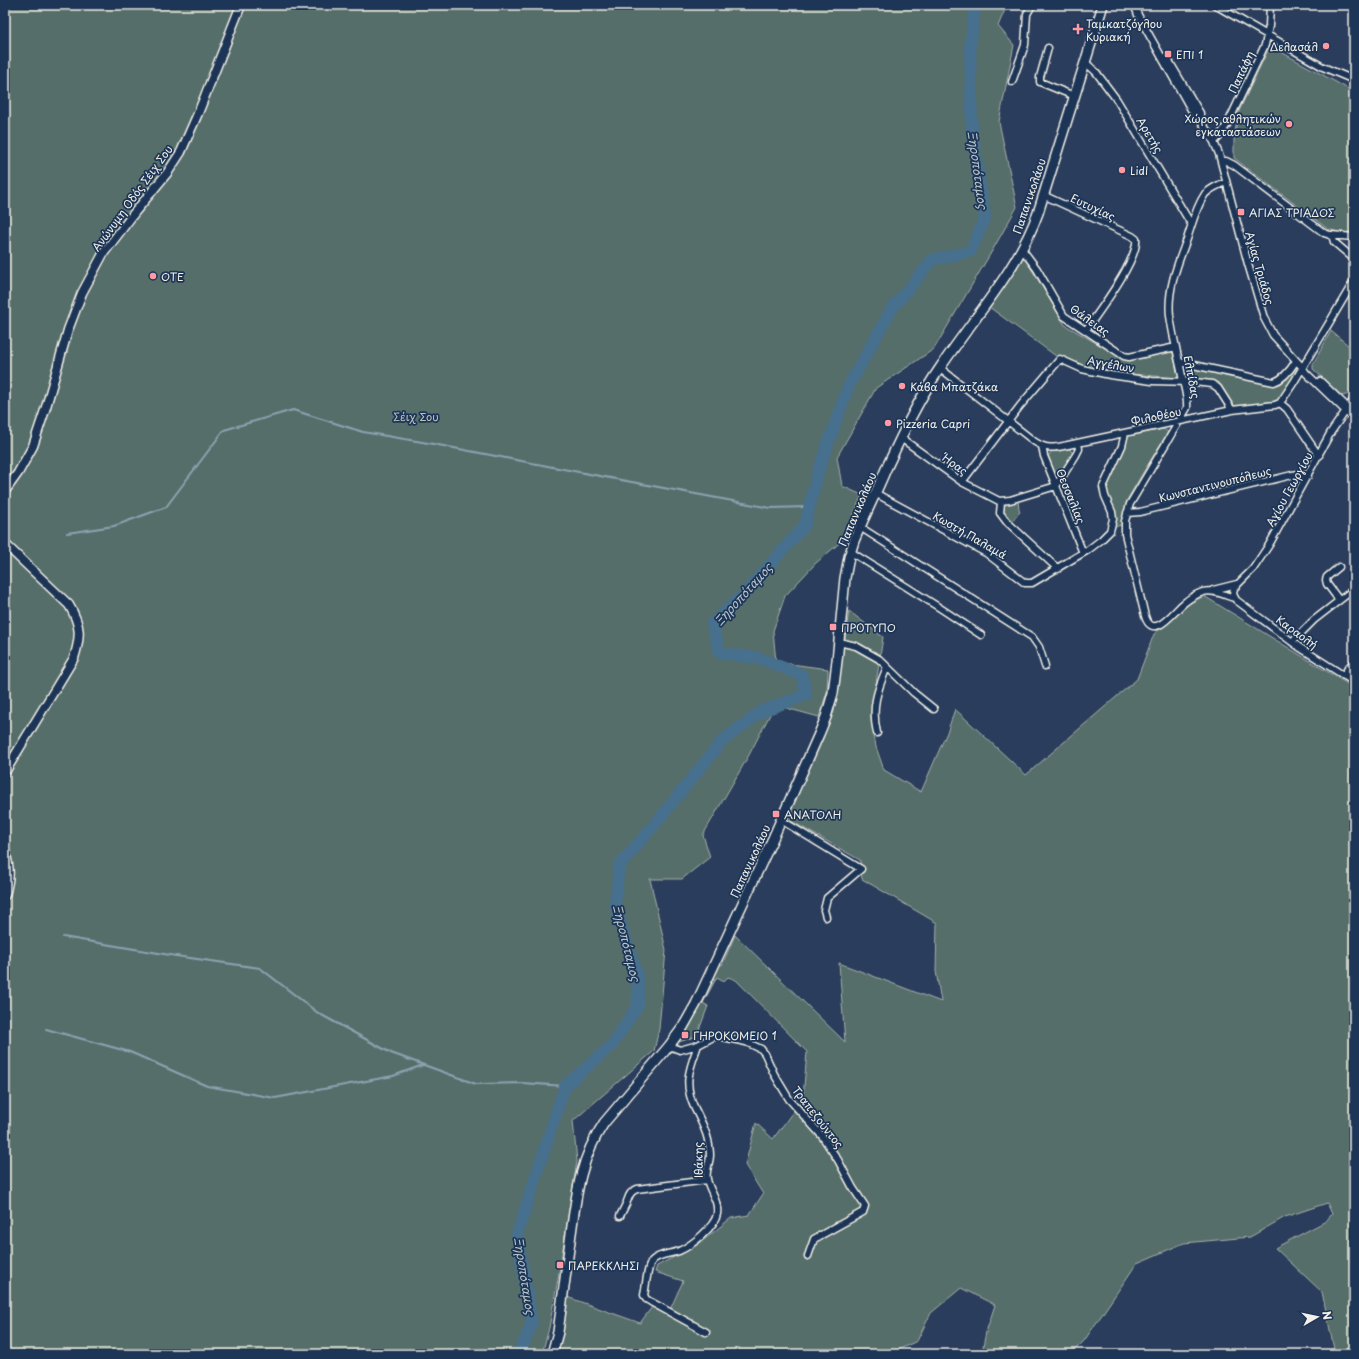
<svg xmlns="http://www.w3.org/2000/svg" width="1359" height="1359" font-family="'Playpen Sans',sans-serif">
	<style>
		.green { fill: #566e6b; stroke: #a5b0aa }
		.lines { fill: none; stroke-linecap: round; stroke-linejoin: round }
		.stream { stroke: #8ca3b2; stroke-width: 2 }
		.river { stroke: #466f8e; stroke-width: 12 }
		.minor-casing { stroke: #f4f1e8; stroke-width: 9 }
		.tertiary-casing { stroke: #f4f1e8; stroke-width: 11 }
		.secondary-casing { stroke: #f4f1e8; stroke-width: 12 }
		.minor { stroke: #1d3557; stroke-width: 6 }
		.tertiary { stroke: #1d3557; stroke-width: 8 }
		.secondary { stroke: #1d3557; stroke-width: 9 }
		.poi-dot { fill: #ff9aa2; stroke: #1d3557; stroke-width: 1.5 }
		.labels { text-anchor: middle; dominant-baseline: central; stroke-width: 3.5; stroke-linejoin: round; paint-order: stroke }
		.poi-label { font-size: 11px; fill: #f4f1e8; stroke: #1d3557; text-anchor: start }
		.street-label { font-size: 11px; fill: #f4f1e8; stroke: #1d3557 }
		.park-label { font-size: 11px; fill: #bdc3bc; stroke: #1d3557 }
		.water-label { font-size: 12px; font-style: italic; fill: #b7c4c8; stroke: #1d3557 }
	</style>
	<rect width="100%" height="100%" fill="#2b3d5c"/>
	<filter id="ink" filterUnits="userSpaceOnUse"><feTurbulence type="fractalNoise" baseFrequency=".025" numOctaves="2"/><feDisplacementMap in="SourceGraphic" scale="8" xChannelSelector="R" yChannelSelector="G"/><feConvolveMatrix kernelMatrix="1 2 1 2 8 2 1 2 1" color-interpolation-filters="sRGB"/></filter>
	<g filter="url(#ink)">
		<path class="green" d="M5,5H1007L998,26L1014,45L999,122L1017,207L992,251L934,349L876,388L837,457L842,486L862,495L843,540L816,563L785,596L773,631L776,662L828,669L827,692L819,717L775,705L749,755L703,835L710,857L682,879H650L666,950L659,1029L654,1051L573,1121L577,1161L559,1273L549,1328L542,1354H5Z
			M1270,46L1354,92V234L1339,232L1328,229L1234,158V137L1239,111Z
			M1023,255L1065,325L1124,359L1172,349L1175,363L1229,377L1272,385L1278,383L1295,366L1298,370L1277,401L1234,406L1220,384L1214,381L1107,372L1091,369L1063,357L1060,359L989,307L1007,281Z
			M1331,331L1354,350V391L1346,395L1342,396L1313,369V364Z
			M1164,429L1168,432L1144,471L1127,500L1121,525L1115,527C1116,514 1108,504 1107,491C1105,480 1123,447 1128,436Z
			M1070,449L1073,454L1060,473H1055L1048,456L1053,450Z
			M1018,500L1019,510L1020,512L1010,523L1003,515L1005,503Z
			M1204,596L1354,688V1354H1335L1322,1292L1275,1248L1326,1221L1332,1214L1327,1203L1285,1217L1250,1237L1184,1243L1137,1263L1084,1341L1071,1354H985L982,1352L986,1332L995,1305L961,1288L931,1313L917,1341L889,1354H558L563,1334L567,1297L640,1323L652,1307L668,1314L683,1281L655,1272L657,1266L700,1243L731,1218L749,1215L763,1194L745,1165L756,1123L773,1139L803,1098L807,1052L736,980L728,977L724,981L717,977L703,1003L708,1006L699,1030L694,1037L679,1042L677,1041L718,964L722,965L735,935L845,1042L839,963L941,1002L936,971L937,923L862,879L860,860L784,817L834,712L849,611L883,637L871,717L876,747L884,770L921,792L948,730L955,709L1026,775L1137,679L1154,634L1187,605Z"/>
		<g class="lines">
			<path class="stream" d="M67,533L114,526L166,507L224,430L293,410L363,432L428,443L605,477L770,508L809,507
				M63,937L176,956L260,968L318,1013L391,1053L476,1084L522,1083L565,1086
				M46,1029L130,1052L207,1086L275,1098L393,1076L423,1065"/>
			<path class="river" d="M519,1354L532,1324L517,1234L565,1086L612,1045L638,1005V978L615,905L619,866L654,825L722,741L762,711L806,695L802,675L759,658L720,653L712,624L743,595L805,525L818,472L848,387L891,310L932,260L971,251L985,217L972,132L970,47L975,5"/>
			<g class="minor-casing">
				<path id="minor" d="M1134,5L1137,12L1138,15L1193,113L1200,119L1214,142L1219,154L1248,264L1264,318L1273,335L1303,368L1306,373L1354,419
					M1215,5L1323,67L1354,80
					M1048,48L1040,77V82L1074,96
					M1166,56L1200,113V119
					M1085,62L1096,72L1117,100L1191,224
					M1012,82L1025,45L1027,14L1032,5
					M1214,142L1219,137L1228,123L1265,45L1269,26L1270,5
					M1221,161H1226L1234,165L1324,233L1330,235L1354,237
					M1226,182C1218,185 1211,188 1205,194C1196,207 1192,224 1187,239C1178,263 1167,289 1170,316C1173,338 1179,359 1183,381C1185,390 1188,400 1187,408L1130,504L1125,521V534L1145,616C1153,642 1174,611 1184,603C1190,598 1196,594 1203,592C1213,589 1224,595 1234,598
					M1043,195L1132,236L1136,239C1139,259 1098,313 1086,330
					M1332,235L1334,242L1354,259
					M1022,249L1037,269L1064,316L1124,356L1129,357L1176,347
					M1179,362L1274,382C1284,379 1291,369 1296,361
					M940,368L1035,442C1048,450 1054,448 1068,445L1232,410L1275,405L1280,403L1294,382L1354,281
					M1320,381L1344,404L1346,410
					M1354,399L1331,432L1269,545L1253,569L1234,588L1233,594L1236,600L1299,647L1354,682
					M1280,403L1287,409L1319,456
					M901,438L962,482L999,501L1010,500L1056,486L1076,455L1079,449L1078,443
					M1042,446L1044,456L1083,553
					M962,482L1020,406L1060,359L1082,369L1110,375L1152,381L1194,382L1212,384L1218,388L1232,410
					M875,493L986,553L1025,583H1032L1088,550L1101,540L1110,531L1113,519L1112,512L1105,496L1103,487L1122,446L1125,433
					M1001,502L1000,513L1006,521L1058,569
					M1127,513L1140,512L1292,475L1299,474L1308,476
					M860,527L1032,637L1039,647L1045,666
					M851,552L940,608L981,635
					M1339,567L1327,577L1326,580L1327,584L1339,600
					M1213,590L1237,584
					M839,642L856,646L879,659L914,693L934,709
					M1292,642L1314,620L1354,589
					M1344,676L1348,668L1354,662
					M877,733C871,707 877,691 887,667
					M781,820L861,869L827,898L824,910L826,917
					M698,1045L713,1037L718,1036L746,1042L761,1049L765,1054L774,1074L789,1099L822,1136L838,1160L853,1188L865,1206L863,1212L814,1239L808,1256
					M669,1046L680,1050L698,1045C689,1070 683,1084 695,1109C700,1119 706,1130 708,1140C709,1145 710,1151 710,1155C710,1163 705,1171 707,1179C709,1191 719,1200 717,1214C715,1227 691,1246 679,1251C671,1254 659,1254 653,1260C647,1265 646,1287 644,1295L646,1299L651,1302L706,1332
					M620,1216C622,1212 624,1208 626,1204C629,1197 629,1192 637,1189L707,1180"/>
			</g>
			<g class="tertiary-casing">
				<path id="tertiary" d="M5,491L18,473L33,446L46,407L68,330L82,293L103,254L135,212L168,172L181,152L199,111L241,5
					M5,544L69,605C81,625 81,636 74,658L5,772
					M5,851C10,869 10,877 5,895"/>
			</g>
			<g class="secondary-casing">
				<path id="secondary" d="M552,1354L558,1332C562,1301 566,1271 570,1241C576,1198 579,1160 604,1123L669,1046L683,1027L696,1004L774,836L819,734L826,717L833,693L837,661L845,578L849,557L854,541C864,517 876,493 886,469C902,435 918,400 940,368C974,317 1017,271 1038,213L1103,5"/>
			</g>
			<use href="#minor" class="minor"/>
			<use href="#tertiary" class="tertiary"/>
			<use href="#secondary" class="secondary"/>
		</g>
	</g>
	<g class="poi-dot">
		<path d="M1076 23h4v4h4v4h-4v4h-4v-4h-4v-4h4z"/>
		<circle cx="1326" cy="46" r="4"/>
		<rect x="1164" y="50" width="8" height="8" rx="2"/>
		<circle cx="1289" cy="124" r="4"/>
		<circle cx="1122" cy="170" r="4"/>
		<rect x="1237" y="208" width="8" height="8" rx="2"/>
		<circle cx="153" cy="276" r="4"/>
		<circle cx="902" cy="386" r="4"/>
		<circle cx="888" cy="423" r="4"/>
		<rect x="829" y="623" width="8" height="8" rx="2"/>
		<rect x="772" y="810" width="8" height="8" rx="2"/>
		<rect x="681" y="1031" width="8" height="8" rx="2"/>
		<rect x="556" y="1261" width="8" height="8" rx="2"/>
	</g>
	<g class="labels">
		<g class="poi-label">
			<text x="1086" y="23">Ταμκατζόγλου<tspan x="1086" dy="13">Κυριακή</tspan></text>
			<text x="1318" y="46" text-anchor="end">Δελασάλ</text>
			<text x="1176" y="54">ΕΠΙ 1</text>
			<text x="1281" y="118" text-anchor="end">Χώρος αθλητικών<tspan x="1281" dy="13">εγκαταστάσεων</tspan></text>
			<text x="1130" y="170">Lidl</text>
			<text x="1249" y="212">ΑΓΙΑΣ ΤΡΙΑΔΟΣ</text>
			<text x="161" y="276">ΟΤΕ</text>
			<text x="910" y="386">Κάβα Μπατζάκα</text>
			<text x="896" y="423">Pizzeria Capri</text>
			<text x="841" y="627">ΠΡΟΤΥΠΟ</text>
			<text x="784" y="814">ΑΝΑΤΟΛΗ</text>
			<text x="693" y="1035">ΓΗΡΟΚΟΜΕΙΟ 1</text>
			<text x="568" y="1265">ΠΑΡΕΚΚΛΗΣΙ</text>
		</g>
		<g class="street-label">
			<text transform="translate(1241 72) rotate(-65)">Παπάφη</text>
			<text transform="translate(1150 135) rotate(59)">Αρετής</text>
			<text transform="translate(1029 196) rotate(-71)">Παπανικολάου</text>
			<text transform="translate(132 198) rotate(-54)">Ανώνυμη Οδός Σέιχ Σου</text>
			<text transform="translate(1093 207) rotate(25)">Ευτυχίας</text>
			<text transform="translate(1260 268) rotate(74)">Αγίας Τριάδος</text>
			<text transform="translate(1090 320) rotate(35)">Θάλειας</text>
			<text transform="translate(1111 364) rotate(10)">Αγγέλων</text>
			<text transform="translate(1192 377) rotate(79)">Ελπίδας</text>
			<text transform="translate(1156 416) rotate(-12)">Φιλοθέου</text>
			<text transform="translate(955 464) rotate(36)">Ήρας</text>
			<text transform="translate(1215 484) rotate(-14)">Κωνσταντινουπόλεως</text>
			<text transform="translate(1289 489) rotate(-61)">Αγίου Γεωργίου</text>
			<text transform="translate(1071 496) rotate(68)">Θεσσαλίας</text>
			<text transform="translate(857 509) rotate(-67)">Παπανικολάου</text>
			<text transform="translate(970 535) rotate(30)">Κωστή Παλαμά</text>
			<text transform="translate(1297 632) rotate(36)">Καραολή</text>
			<text transform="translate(750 861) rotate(-65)">Παπανικολάου</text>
			<text transform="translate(818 1117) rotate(52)">Τραπεζούντος</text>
			<text transform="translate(698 1160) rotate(-91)">Ιθάκης</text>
		</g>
		<g class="park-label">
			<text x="416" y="416">Σέιχ Σου</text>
		</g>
		<g class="water-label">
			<text transform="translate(978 170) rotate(82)">Ξηροπόταμος</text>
			<text transform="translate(743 594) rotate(-48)">Ξηροπόταμος</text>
			<text transform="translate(627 943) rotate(76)">Ξηροπόταμος</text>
			<text transform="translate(525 1276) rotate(81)">Ξηροπόταμος</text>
		</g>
	</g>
	<rect width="1359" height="1359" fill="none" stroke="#1d3557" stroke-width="20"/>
	<rect x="10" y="10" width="1339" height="1339" fill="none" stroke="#f4f1e8" stroke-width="1.5" filter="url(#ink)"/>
	<g transform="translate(1317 1317) rotate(81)" stroke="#1d3557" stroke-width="3" paint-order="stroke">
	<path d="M0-3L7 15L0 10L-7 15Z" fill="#f4f1e8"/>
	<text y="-6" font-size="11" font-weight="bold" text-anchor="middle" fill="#f4f1e8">N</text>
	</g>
</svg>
